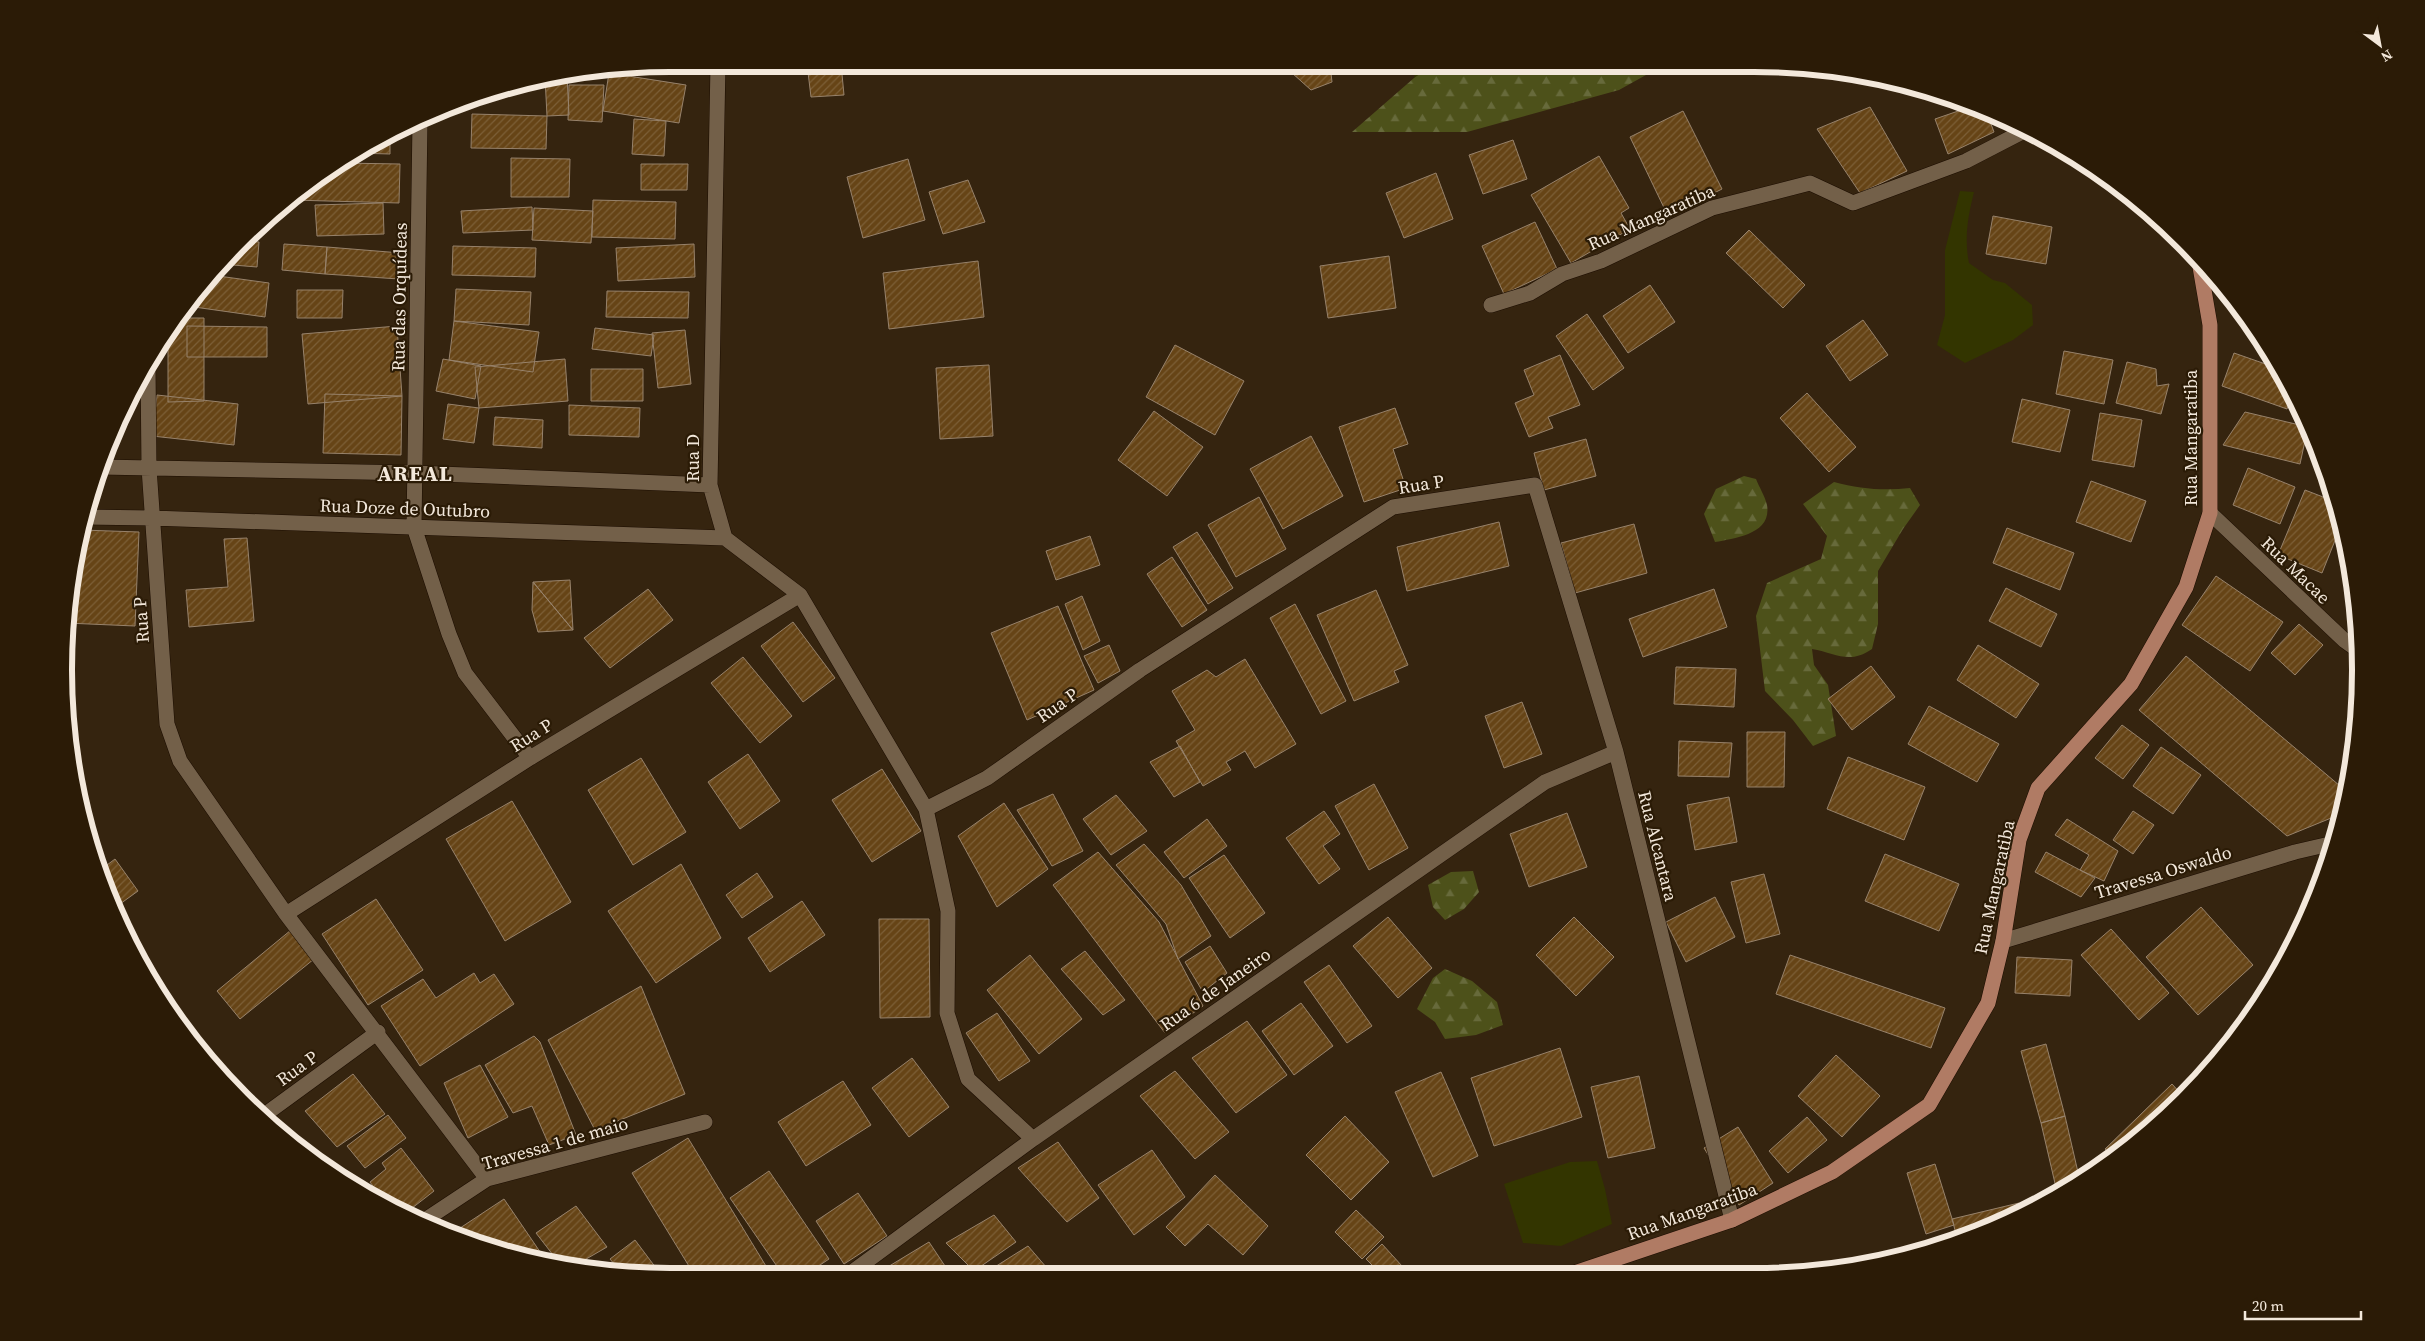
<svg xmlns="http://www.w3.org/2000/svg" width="2425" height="1341" font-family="'Source Serif 4',serif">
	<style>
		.green { fill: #333500 }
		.forest { fill: url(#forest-firs) }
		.building { fill: url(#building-hatch); stroke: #97826b }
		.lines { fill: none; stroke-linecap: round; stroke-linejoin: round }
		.minor-casing { stroke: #1c0d00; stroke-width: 16 }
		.major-casing { stroke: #1c0d00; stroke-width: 16 }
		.minor { stroke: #736049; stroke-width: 15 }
		.major { stroke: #b07b64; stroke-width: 15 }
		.labels { text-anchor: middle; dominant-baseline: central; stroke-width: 4.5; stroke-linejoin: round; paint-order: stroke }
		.street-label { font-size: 18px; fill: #f3e8db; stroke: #2b1b06 }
		.district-label { font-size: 22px; font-weight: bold; letter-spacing: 1px; fill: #f3e8db; stroke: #2b1b06 }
		.rim { fill: none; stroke: #f3e8db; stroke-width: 6 }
	</style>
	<defs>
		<pattern id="forest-firs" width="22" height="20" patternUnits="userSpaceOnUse" patternTransform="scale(1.25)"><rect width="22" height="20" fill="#4d511a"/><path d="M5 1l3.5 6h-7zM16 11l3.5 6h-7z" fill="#676a3b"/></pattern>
		<pattern id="building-hatch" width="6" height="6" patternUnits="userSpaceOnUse" patternTransform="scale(1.25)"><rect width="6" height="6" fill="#664416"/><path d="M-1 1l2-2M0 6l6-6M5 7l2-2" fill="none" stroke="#7c5f37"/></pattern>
	</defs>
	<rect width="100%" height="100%" fill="#35240f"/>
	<path class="green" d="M1417,65H1433L1414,78Z
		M1960,191L1974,192C1968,216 1964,239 1969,263L1993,280L2005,283L2032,305L2033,325L2013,340L1965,363L1937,345L1945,315V250Z
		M1597,1161L1605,1189L1612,1224L1561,1246L1523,1243L1504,1184L1570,1162Z"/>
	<path class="forest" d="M1433,65H1664L1619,90L1467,132H1352L1414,78Z
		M1744,476L1756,479C1759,487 1765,496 1767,505C1772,534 1735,538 1715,542L1704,514L1716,489Z
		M1834,482C1860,489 1884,491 1910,488L1920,505L1903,529L1878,571V624L1872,649C1849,665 1836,653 1812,649L1814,665L1828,685L1836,736L1813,746L1793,720L1765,691L1756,616L1767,583L1821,559L1827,536L1803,504Z
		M1473,871L1479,892L1464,909L1445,920L1433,907L1428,885L1451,872Z
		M1445,969L1472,981L1497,1002L1503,1025L1476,1035L1445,1039L1435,1022L1417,1009L1433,978Z"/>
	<path class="building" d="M673,64V69H619L670,64Z
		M807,64H841L844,95L811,97Z
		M1282,64L1330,65L1332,82L1311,90Z
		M609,73L686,85L679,123L603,111Z
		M567,76L569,115L547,116L545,77Z
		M569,85H604L602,122L568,120Z
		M1870,107L1907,171L1860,193L1817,129Z
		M1967,108L1988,116L1994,132L1948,154L1935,119Z
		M1683,111L1722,189L1668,216L1630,137Z
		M472,114L547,116L546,149L471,148Z
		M634,119L666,121L664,156L632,154Z
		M390,134V154L355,153L367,145Z
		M1513,140L1527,179L1483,194L1469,155Z
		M1599,156L1629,208L1621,213L1630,229L1571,263L1531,195Z
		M511,158L570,159L569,197H511Z
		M908,159L925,220L863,238L847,177Z
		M341,163L400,164L399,203L292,200L301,189Z
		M641,164H688L687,190H641Z
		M1436,173L1453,219L1404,238L1386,193Z
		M968,180L985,222L943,234L929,192Z
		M593,200L676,202L675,239L592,237Z
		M383,203L384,234L317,236L315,205Z
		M532,207L533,230L463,233L461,211Z
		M534,208L593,211L591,243L532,240Z
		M1993,216L2052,227L2046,264L1986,254Z
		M1535,222L1557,269L1504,294L1482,246Z
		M1749,230L1805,285L1783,308L1726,253Z
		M246,241L259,242L257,267L221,264Z
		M284,244L327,247L325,274L282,270Z
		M694,244L695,277L618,281L616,248Z
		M453,246L536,248L535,277L452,275Z
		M327,247L401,253L399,279L325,274Z
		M1389,256L1396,308L1328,318L1320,266Z
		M978,261L984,317L889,329L883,273Z
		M211,275L269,283L265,317L187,306Z
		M1650,285L1675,322L1628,353L1603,316Z
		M456,289L531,292L529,325L454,321Z
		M297,290H343L342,318H297Z
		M607,291L689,292L688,318L606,317Z
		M1587,314L1624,368L1593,390L1556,336Z
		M178,318H204V401L168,402V331Z
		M1863,320L1888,355L1850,381L1826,346Z
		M454,321L539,332L533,372L449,360Z
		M187,326L267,327V357H187Z
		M397,326L402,396L308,404L302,334Z
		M595,328L654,335L651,356L592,349Z
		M685,330L691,384L658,388L652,333Z
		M1175,345L1244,381L1215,435L1146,397Z
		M2064,351L2113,360L2104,404L2056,394Z
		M2234,353L2277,368L2293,392L2287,409L2222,386Z
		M1560,355L1580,405L1548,417L1553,428L1529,437L1515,403L1534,395L1524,370Z
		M443,359L481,366L475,399L436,391Z
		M565,359L568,401L479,408L475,367Z
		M2127,362L2156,369L2157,386L2169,384L2161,414L2116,403Z
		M989,365L993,436L940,439L936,368Z
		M591,369H643V401H591Z
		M1807,393L1856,447L1829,472L1780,418Z
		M325,394L402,396L401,455L323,453Z
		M157,395L238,404L234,445L152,436Z
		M2022,399L2070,410L2060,452L2012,442Z
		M448,404L479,408L474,443L443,439Z
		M569,405L640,408L639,437L569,435Z
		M1395,408L1408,444L1393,449L1406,488L1364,502L1339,427Z
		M1154,411L1203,447L1167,496L1118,460Z
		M2245,412L2308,427L2300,464L2223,445Z
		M2100,413L2142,420L2134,467L2092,460Z
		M495,417L543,420L542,448L493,445Z
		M1311,436L1343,496L1283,529L1250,469Z
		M1586,439L1596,476L1544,490L1534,453Z
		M2248,468L2295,487L2280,524L2233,505Z
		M2091,481L2146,501L2131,542L2076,522Z
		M2305,490L2336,502L2340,513L2342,523L2322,573L2278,555Z
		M1259,497L1286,549L1236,577L1208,525Z
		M1499,522L1509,566L1407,591L1397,547Z
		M1634,524L1647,573L1575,593L1561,543Z
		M2007,528L2074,553L2060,590L1993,563Z
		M82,530L139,532L135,626L66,623Z
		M1197,532L1233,588L1208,604L1173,547Z
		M1090,536L1100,565L1056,580L1046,551Z
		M247,538L254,621L189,627L186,590L228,587L224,539Z
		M1172,557L1207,610L1182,627L1147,574Z
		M2216,576L2283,622L2250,671L2182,625Z
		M570,580L573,630L533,582Z
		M533,582L573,630L538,632L532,610Z
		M2006,588L2057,614L2041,647L1989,621Z
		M648,589L673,620L610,668L584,638Z
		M1714,589L1727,627L1643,657L1629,619Z
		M1376,590L1408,665L1394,671L1399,682L1354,701L1317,615Z
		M1082,596L1100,641L1083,650L1065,604Z
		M1295,604L1346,701L1321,714L1270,618Z
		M1058,606L1094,690L1027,720L991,633Z
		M793,622L835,678L803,702L761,646Z
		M2299,624L2323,645L2295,675L2271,653Z
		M1109,645L1120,671L1098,683L1084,656Z
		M1978,645L2039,684L2016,718L1957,680Z
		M2186,656L2346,791L2341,814L2287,836L2139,710Z
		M743,657L792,716L760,743L711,683Z
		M1245,659L1296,744L1255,768L1245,751L1226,762L1231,770L1203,786L1176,741L1195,730L1172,691L1207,670L1216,677Z
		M1871,666L1895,697L1852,730L1828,699Z
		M1676,667L1736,669L1734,707L1674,704Z
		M1522,702L1542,754L1504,768L1485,716Z
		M1929,706L1999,744L1977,782L1908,744Z
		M2122,725L2149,745L2123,779L2095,758Z
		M1747,732H1785L1784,787H1747Z
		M1679,741L1732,743L1729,777L1678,776Z
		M1180,746L1200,782L1174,797L1150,762Z
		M2161,747L2201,775L2173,814L2133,786Z
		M748,754L780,801L740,829L708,782Z
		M1848,757L1925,787L1904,840L1827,809Z
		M641,758L686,832L633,865L588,790Z
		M882,769L921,831L872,862L832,800Z
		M1374,784L1408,848L1369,870L1335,806Z
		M1053,794L1083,851L1052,866L1017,810Z
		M1116,795L1147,831L1111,855L1083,819Z
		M1729,797L1737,842L1695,850L1687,805Z
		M512,801L571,902L505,941L446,839Z
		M1004,803L1048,869L997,907L958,836Z
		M1324,811L1340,834L1323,846L1340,869L1319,884L1286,838Z
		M2133,811L2154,825L2133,854L2113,840Z
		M1567,813L1587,867L1529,887L1510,834Z
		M1207,819L1227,846L1184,878L1164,852Z
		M2067,819L2118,851L2104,881L2080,870L2089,855L2055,835Z
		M1144,844L1181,885L1211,936L1178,959L1166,924L1116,865Z
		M1098,852L1159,922L1203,1006L1165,1033L1053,885Z
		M2046,852L2095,878L2081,897L2035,872Z
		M1885,854L1959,884L1939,931L1865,901Z
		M1224,855L1265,913L1230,938L1189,878Z
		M115,859L138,891L113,909L99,871Z
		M681,864L721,938L656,983L608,911Z
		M757,873L773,897L742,918L726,895Z
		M1764,874L1780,934L1746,943L1731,882Z
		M2318,891L2313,901L2309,895Z
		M1715,897L1735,937L1686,962L1666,922Z
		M376,899L423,970L368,1005L322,934Z
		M802,901L825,935L770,972L748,938Z
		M2201,907L2253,965L2198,1015L2146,957Z
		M1388,917L1432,968L1398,998L1353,946Z
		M1574,917L1614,957L1576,996L1536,955Z
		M879,919H929L930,1017L880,1018Z
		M2111,929L2169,993L2139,1020L2081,955Z
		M291,930L314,959L240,1019L217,991Z
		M1210,946L1227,973L1203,992L1185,962Z
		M1085,951L1125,1000L1103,1015L1061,969Z
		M1030,955L1082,1019L1039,1054L987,990Z
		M1790,955L1945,1008L1931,1048L1776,994Z
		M2017,957L2072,960L2070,996L2015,993Z
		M1329,965L1372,1026L1347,1043L1304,982Z
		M474,973L480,983L494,974L514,1004L420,1066L381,1006L423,979L436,998Z
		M641,986L685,1094L595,1130L548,1040Z
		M1301,1003L1333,1046L1294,1075L1262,1031Z
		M997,1013L1030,1061L999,1081L966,1033Z
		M1247,1021L1287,1075L1236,1113L1192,1058Z
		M534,1036L540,1042L576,1135L549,1145L532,1106L513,1113L485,1065Z
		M2046,1044L2065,1116L2041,1123L2021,1051Z
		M1560,1048L1582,1117L1494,1146L1471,1078Z
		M1836,1055L1880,1096L1842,1137L1798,1096Z
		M912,1058L949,1107L909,1137L872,1088Z
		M480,1065L508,1117L468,1138L444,1083Z
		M1175,1071L1229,1132L1195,1159L1140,1096Z
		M1441,1072L1478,1156L1433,1177L1395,1092Z
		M353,1074L385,1114L337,1147L305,1111Z
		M1639,1076L1655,1148L1608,1158L1591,1087Z
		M843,1081L871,1125L806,1166L778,1122Z
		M2172,1084L2182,1095L2113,1156L2105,1149Z
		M388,1115L406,1138L365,1168L347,1146Z
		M1345,1116L1389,1162L1351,1200L1306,1155Z
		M2065,1116L2080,1181L2057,1192L2041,1123Z
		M1807,1117L1827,1140L1788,1173L1769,1151Z
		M1738,1127L1773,1183L1739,1205L1704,1148Z
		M688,1138L772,1276H695L632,1173Z
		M1058,1142L1099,1198L1067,1222L1018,1168Z
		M401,1148L434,1191L407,1212L386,1204L370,1182L386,1169L382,1163Z
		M1152,1150L1185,1197L1134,1235L1098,1185Z
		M1935,1164L1954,1225L1926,1234L1907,1173Z
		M769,1171L829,1259L805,1275H783L730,1198Z
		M1215,1175L1268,1226L1243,1255L1208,1224L1185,1246L1166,1227Z
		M858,1193L887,1236L844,1264L816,1221Z
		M504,1199L547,1262L513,1256L454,1232Z
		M2019,1203L2021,1210L1958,1241L1952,1219Z
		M576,1206L607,1247L574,1266L560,1264L536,1233Z
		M1356,1210L1384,1237L1362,1259L1335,1232Z
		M994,1215L1016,1242L974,1271L946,1243Z
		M635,1240L662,1276L623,1275L610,1259Z
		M929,1242L951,1275H892L886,1268Z
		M1382,1244L1402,1266L1394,1274H1381L1366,1259Z
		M1028,1246L1053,1275H982Z
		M1410,1268L1415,1273H1405Z"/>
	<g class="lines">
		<g class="minor-casing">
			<path id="minor" d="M718,64L710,485L725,538L800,595L926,809L948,911L947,1013L968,1079L1033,1139
				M420,121L414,527L449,634L465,673L530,758
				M1491,305L1530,293L1562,274L1601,261L1712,208L1810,183L1853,203L1966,161L2024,131
				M148,367L149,468L167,724L180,761L286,914L487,1179
				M100,467L415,473L710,485
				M2210,513L2345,641L2359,651
				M84,517L152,518L725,538
				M926,809L987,778L1140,670L1393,507L1535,485L1616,752L1732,1220
				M286,914L530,758L800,595
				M2003,941L2295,852L2334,843
				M263,1116L378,1032
				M425,1220L487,1179L705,1122
				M848,1275L1033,1139L1545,782L1616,752"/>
		</g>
		<g class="major-casing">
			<path id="major" d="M1574,1273L1732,1220L1832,1172L1929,1105L1988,1003L2003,941L2019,840L2038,788L2131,684L2186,587L2210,513V325L2199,261"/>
		</g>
		<use href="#minor" class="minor"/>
		<use href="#major" class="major"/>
	</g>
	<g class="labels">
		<g class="street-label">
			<text transform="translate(1651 217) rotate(-24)">Rua Mangaratiba</text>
			<text transform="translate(399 297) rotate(-89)">Rua das Orquídeas</text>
			<text transform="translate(2190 438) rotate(-90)">Rua Mangaratiba</text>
			<text transform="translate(692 458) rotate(-90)">Rua D</text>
			<text transform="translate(1421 484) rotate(-9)">Rua P</text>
			<text transform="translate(405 508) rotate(2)">Rua Doze de Outubro</text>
			<text transform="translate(2296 570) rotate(44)">Rua Macae</text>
			<text transform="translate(141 620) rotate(-94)">Rua P</text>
			<text transform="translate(1057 705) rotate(-35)">Rua P</text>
			<text transform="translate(531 735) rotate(-32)">Rua P</text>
			<text transform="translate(1658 846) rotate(76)">Rua Alcantara</text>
			<text transform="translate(2163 872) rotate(-17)">Travessa Oswaldo</text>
			<text transform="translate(1994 887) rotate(-78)">Rua Mangaratiba</text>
			<text transform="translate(1215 989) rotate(-35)">Rua 6 de Janeiro</text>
			<text transform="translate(297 1068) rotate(-36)">Rua P</text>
			<text transform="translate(555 1143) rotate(-16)">Travessa 1 de maio</text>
			<text transform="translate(1692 1211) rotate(-20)">Rua Mangaratiba</text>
		</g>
		<g class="district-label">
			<text x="415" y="473">AREAL</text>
		</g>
	</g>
	<path d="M0 0H2425V1341H0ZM670 72H1754A598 598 0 0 1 2352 670V670A598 598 0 0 1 1754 1268H670A598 598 0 0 1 72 670V670A598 598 0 0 1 670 72Z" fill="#2b1b06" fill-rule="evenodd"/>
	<path class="rim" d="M670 72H1754A598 598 0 0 1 2352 670V670A598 598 0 0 1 1754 1268H670A598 598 0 0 1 72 670V670A598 598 0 0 1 670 72Z"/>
	<g transform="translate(2380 45) rotate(148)" stroke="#2b1b06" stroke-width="4" paint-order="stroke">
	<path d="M0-4L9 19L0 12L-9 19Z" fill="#f3e8db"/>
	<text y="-8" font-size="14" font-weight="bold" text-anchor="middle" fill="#f3e8db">N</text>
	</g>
	<path d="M2245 1311v8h116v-8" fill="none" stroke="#f3e8db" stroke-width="2.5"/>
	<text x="2252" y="1311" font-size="15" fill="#f3e8db" stroke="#2b1b06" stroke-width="4" paint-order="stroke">20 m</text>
</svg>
